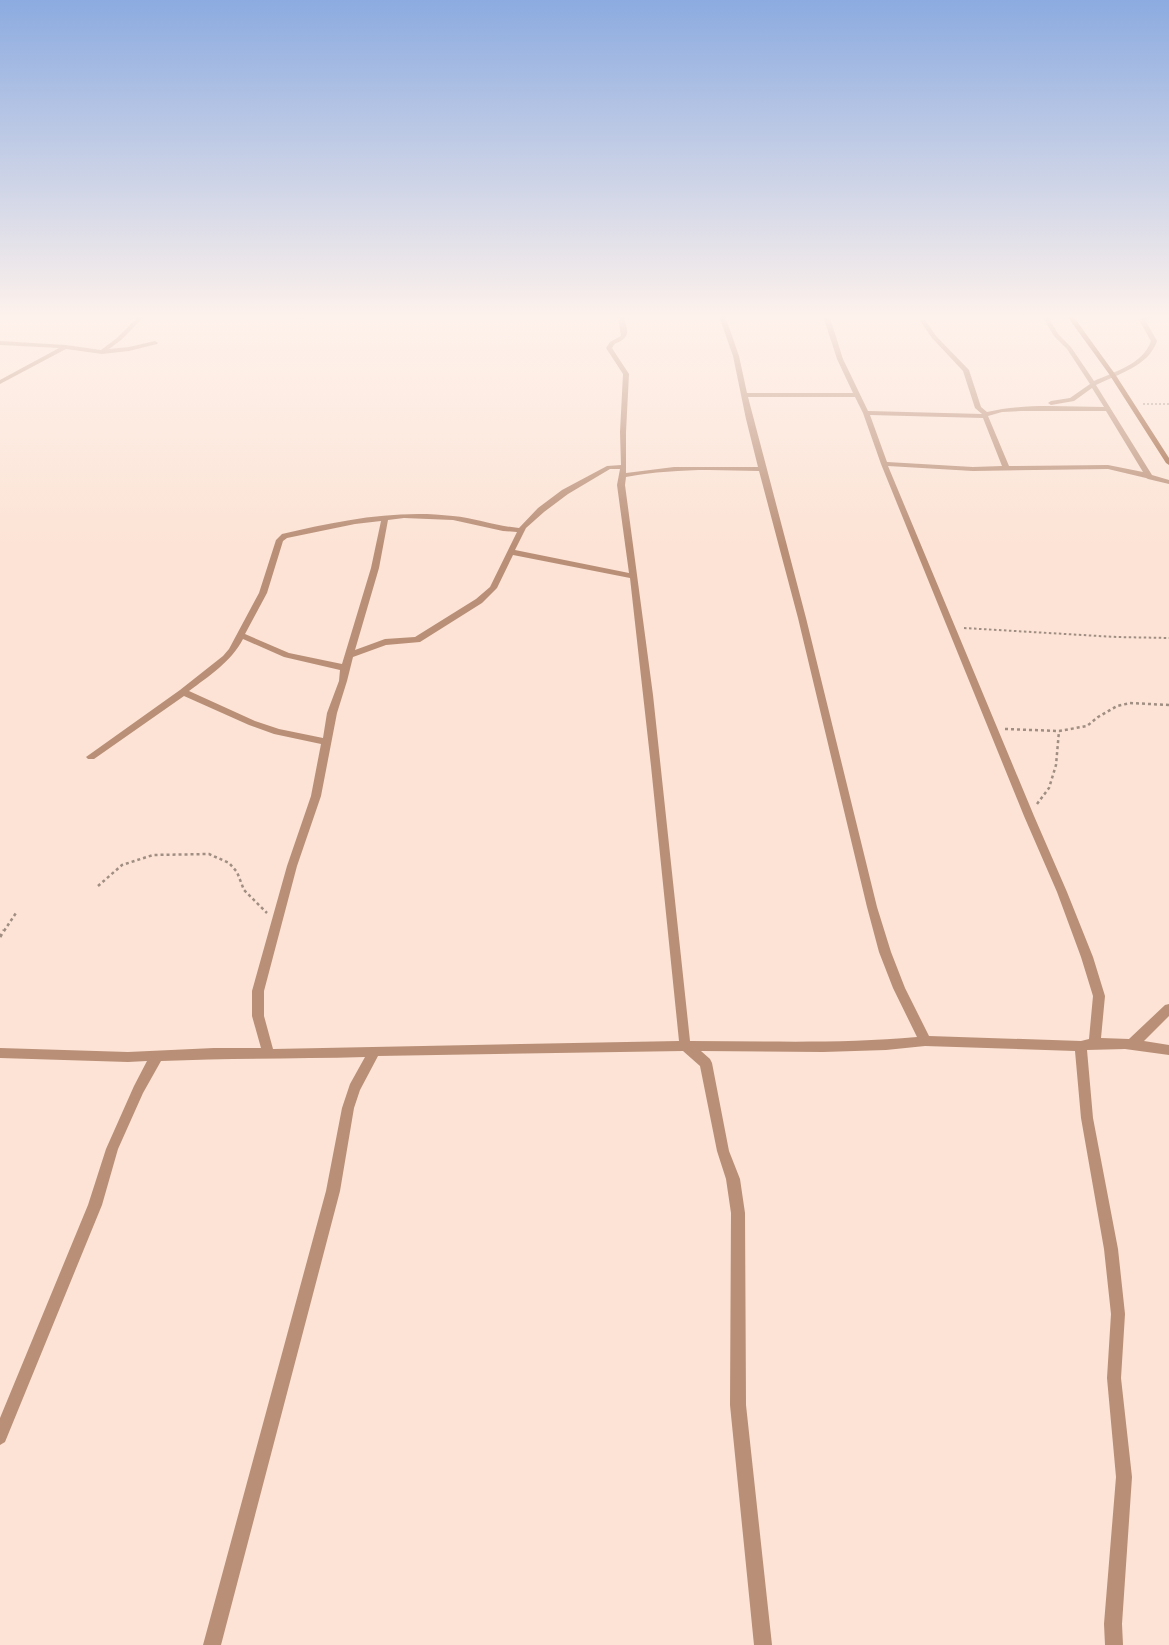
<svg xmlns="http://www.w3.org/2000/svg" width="1169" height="1645" font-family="'Varela Round',sans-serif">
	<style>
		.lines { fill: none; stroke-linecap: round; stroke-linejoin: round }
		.path-far3 { stroke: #a08e83; stroke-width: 1.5; stroke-dasharray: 2 2; stroke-linecap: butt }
		.path-far2 { stroke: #a08e83; stroke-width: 2; stroke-dasharray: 2.5 2.5; stroke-linecap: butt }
		.path-far1 { stroke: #a08e83; stroke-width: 2.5; stroke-dasharray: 3 3; stroke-linecap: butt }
		.path { stroke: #a08e83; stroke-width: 3; stroke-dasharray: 3.5 3.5; stroke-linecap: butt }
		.minor { fill: #b98f77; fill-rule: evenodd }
		.secondary { fill: #9e623e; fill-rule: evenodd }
	</style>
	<rect width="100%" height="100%" fill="#fce3d5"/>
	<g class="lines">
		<path class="path-far3" d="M1143,404H1169"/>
		<path class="path-far2" d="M964,628L1116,637L1169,638"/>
		<path class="path-far1" d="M1005,729L1059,731L1087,726L1098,717L1117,706L1130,703L1169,705
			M1037,804L1049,788L1056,765L1059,731
			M98,886L122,865L153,855L209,854L229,863L237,872L244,890L267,913
			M4,931L16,913"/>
		<path class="path" d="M0,937L4,930"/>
		<path class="minor" d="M139,316H145L121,340L109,349L129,347L155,341L158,343L157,344L129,351L102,354L66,349L0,384V380L59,348L0,345V341L66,345L101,350L117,338Z
			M282,316H299L300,317L297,319Z
			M618,316H624C626,328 632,335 619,342C616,343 614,344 612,348L629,374L626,432V473L674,467H758L746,419L733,356L719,316H725L739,356L747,393H853L837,359L824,319L821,316H827L830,318L843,359L868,411L982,414L975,408L963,371L932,338L920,321L921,320H925L936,336L969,370L981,407L987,412C1024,403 1066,407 1104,407L1092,388L1074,401L1051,405L1048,403L1051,401L1070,398L1090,384L1067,349L1054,336L1042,316H1048L1058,334L1071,347L1094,381C1114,372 1143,364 1151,341L1139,320L1143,316H1159L1145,320L1157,341C1149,366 1118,374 1096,385L1152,475L1169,480V484L1148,479L1146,478L1108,469L973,471L888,466L1034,816L1067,892L1093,957L1105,996L1101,1038L1129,1039L1165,1005L1169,1004V1016L1144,1041L1169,1045V1055L1125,1049L1087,1050L1093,1118L1118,1249L1125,1314L1121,1378L1132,1477L1122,1624L1123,1645H1105L1104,1624L1116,1477L1107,1378L1111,1314L1104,1249L1081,1118L1075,1051L925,1046L886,1050L823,1052L701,1051L710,1059L712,1063L729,1151L740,1179L745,1213L746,1405L772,1645H754L730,1405L731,1213L726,1179L717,1151L700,1066L683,1051L378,1056L360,1090L354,1108L340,1191L221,1645H203L326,1191L342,1108L350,1084L365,1057C297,1059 229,1058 161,1061L143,1093L118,1149L102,1205L5,1442L0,1445V1418L88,1205L106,1149L134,1086L147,1061L128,1062L0,1058V1048L128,1052L214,1048H261L252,1016V991L287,866L311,796L321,744L274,734L249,725L184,696L94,759H88L86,757L180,690L223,656L229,649L259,593L276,540L282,534C337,521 396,509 453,516C475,518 496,526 519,528L538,508L562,490L607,466L621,465L620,432L623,374L606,348L610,342L621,336ZM748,397H855L863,413L881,464L1024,816L1057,892L1081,957L1093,996L1089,1039L1081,1041L929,1036L905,988L891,952L877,907L806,618ZM1021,411H1106L1143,472L1108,465L1009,466L988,416L1002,412ZM870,415L983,418L1002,466L973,467L887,462ZM610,469H620L617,485L629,573L515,550L526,528L544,512L568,494ZM709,470L759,471L798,618L867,907L879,952L893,988L917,1037C842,1044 766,1041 690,1041L653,695L625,485L626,477C653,472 681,470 709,470ZM404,518L453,520L503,531L517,532L490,587L476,599L415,637L385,639L355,650L379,568L388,520ZM381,521L371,568L342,664L289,653L245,634L267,593L283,541L287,538L355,524ZM513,555L630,578L651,766L679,1041L273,1049L264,1016V991L297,866L321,796L337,713L347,681L353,657L386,645L420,642L482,603L497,588ZM243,639L284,657L340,670L339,681L327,713L323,738L279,729L255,721L189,691C209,676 231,662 243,639Z"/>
		<path class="secondary" d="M1067,316H1073L1115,374L1169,458V465L1166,463L1109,374Z"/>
	</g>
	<linearGradient id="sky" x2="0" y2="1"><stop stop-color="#8cabe0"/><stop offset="0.58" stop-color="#fef2ec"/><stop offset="1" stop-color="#fef2ec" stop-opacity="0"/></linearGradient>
	<rect width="1169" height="546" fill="url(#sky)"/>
</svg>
